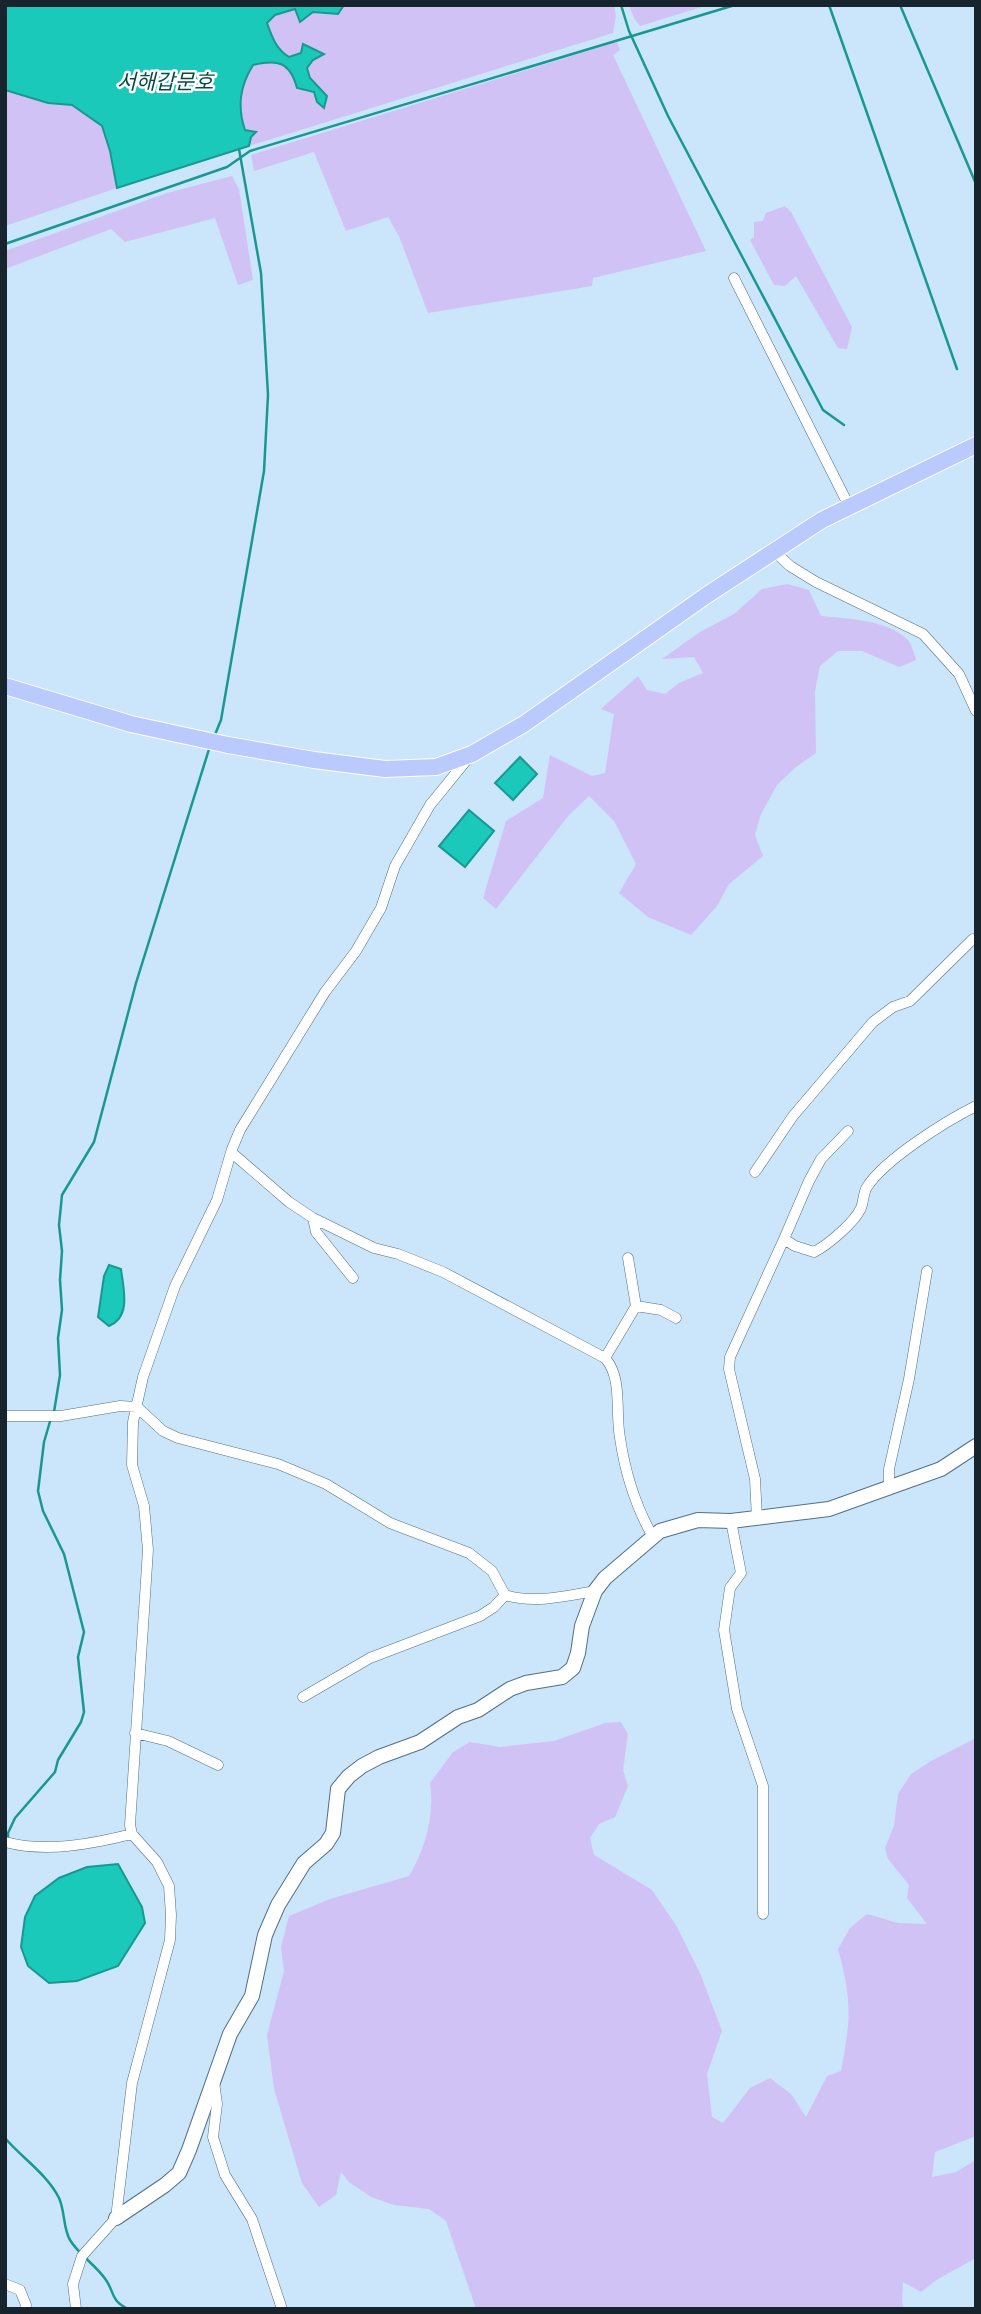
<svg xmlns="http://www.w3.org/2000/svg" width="981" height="2314" font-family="'Varela Round','Noto Sans KR',sans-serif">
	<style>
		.green { fill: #d1c2f5 }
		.water { fill: #1ac9ba; stroke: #199890; stroke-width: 2 }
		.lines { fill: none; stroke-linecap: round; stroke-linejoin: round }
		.stream { stroke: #199890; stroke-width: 2.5 }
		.street-casing { stroke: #527086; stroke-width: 11 }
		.secondary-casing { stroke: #527086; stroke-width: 16 }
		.primary-casing { stroke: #fff; stroke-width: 18 }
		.street { stroke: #fff; stroke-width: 10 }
		.secondary { stroke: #fff; stroke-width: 14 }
		.primary { stroke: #bacafd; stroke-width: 16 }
		.labels { text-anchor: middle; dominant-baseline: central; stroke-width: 5; stroke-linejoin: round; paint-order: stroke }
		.water-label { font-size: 21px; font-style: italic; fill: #054c45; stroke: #fff }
	</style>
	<rect width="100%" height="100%" fill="#cbe5fa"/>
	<path class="green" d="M344,5H614L616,16L613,33L249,146L251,137C231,116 240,87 252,65C278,59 290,62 297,88L314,92L317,102L326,96L310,78L307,68L313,60L323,54L304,44L301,53L289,57C276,49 272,38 267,23C285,3 314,12 338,14Z
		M629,5H708L640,26L634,18Z
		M617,42L620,50L613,55L706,251L593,278L592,286L428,313L399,236L388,217L346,231L314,152L254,171L251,155Z
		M5,90L48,103L72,105L102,126L110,151L117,188L5,226Z
		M232,176L239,189L253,280L238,285L215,218L125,242L111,229L5,269V251L167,193Z
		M785,206L791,212L852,327L847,349L838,348L796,276L785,286L774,285L750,240L754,237V222L763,221L766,213Z
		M787,584L809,590L821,616C848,619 885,619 907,639C912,644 914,654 916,660L899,667L862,651H838L820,666L815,691L816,753L796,767L777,785L761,814L755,835L763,856L729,884L717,906L691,935L648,917L619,893L636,864L614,821L589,796L568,816L496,909L483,898L506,821L543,798L550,755L592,776L605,773L614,714L601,709L638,676L647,690L665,694L679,683L703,673L694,657L662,659L700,632L734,614L762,589Z
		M621,1722L628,1734L623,1770L628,1786L615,1817L599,1824L590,1838L594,1855L652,1890L677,1927L700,1973L722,2031L707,2074L712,2117L723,2123L750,2088L770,2078L791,2094L806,2117L827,2076L841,2071C851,2020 852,2000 838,1949L850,1928L867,1914L898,1923L927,1924L907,1898L909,1885L888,1859L885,1848L894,1826L898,1794L911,1774L931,1761L976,1738V2136L935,2152L932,2177L956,2172L976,2160V2258L938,2279L921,2292L903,2282L902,2302L904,2309H476L446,2221L429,2209L394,2205L371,2197L349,2182L341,2172L336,2195L319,2207L302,2183L274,2089L267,2035L284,1971L281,1947L289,1916L330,1899L409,1876C425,1850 435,1814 430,1783L453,1752L470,1742L500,1747L554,1741L605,1723Z"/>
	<path class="water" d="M5,5H344L338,14L313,12L300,22L295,9L275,15L267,23C272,37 276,49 289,57L301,53L303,44L324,54L313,60L307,68L310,78L327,96L324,108L317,102L314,92L297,88C290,62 278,59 253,65C240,86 237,106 245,130L256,132L251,137L249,146L117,188L110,151L102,126L72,105L48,103L5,90Z
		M520,757L537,774L513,800L495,783Z
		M469,810L494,831L465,867L439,846Z
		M109,1265L121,1269C123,1287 132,1317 109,1326L98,1317L104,1276Z
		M118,1864L142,1907L145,1923L118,1966L77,1981L49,1983L28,1966L21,1947L25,1917L35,1896L59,1878L87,1867Z"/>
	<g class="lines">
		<path class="stream" d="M621,5L629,31L668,116L823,410L844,425
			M829,5L957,369
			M900,5L976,184
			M5,244L227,167L250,151L735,5
			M214,737L221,720L264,471L268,395L261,273L239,149
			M54,1412L60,1375L58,1338L62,1310L60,1280L62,1251L59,1225L62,1195L94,1142L136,983L210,746
			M8,1839V1833L15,1818L55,1772L58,1760L81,1722L84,1712L78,1657L84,1632L64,1554L43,1511L38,1491L44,1442L51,1418
			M5,2138C22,2158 47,2174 59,2198C65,2211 63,2228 70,2240C79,2255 96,2265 106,2280C115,2293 110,2300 128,2309"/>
		<g class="street-casing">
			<path id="street" d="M734,278L849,506
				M773,550L790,566L816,582L923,634L959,674L976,711
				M231,1152L289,1202L313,1218L374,1248L398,1254L443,1272L605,1358C623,1378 615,1412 620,1438C625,1472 636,1507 653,1537
				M755,1172L793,1116L873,1022L893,1007L910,1001L973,939
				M313,1218L316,1232L353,1278
				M784,1239L809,1181L821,1159L848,1131
				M636,1306L661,1310L676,1318
				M605,1358L636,1306L628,1258
				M5,1416H61L120,1406L137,1407L163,1431L178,1438L278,1464L326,1484L390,1523L469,1553L492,1571L505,1595C533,1604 567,1596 595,1591
				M889,1486V1469L909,1379L927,1271
				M757,1519L755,1479L729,1369L730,1357L784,1239L795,1246L814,1252C828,1245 855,1222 861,1208C864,1201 863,1193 867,1187C885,1159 946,1121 976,1106
				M731,1521L741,1573L730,1588L724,1630L737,1709L763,1786V1914
				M303,1697L370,1658L480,1616L494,1607L505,1595
				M135,1733L168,1741L218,1765
				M5,1842C46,1853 92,1844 132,1834
				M214,2082L217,2104L213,2137L225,2175L252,2219L282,2309
				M5,2284L20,2290L26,2305L25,2309
				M76,2309L73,2284L82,2256L116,2218L132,2083L170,1940L171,1915L169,1886L157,1862L132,1834L130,1825L148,1550L144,1506L132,1465L133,1422L143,1377L175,1286L217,1200L232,1149L240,1130L325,992L356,951L381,908L395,866L430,805L470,756"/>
		</g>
		<g class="secondary-casing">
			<path id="secondary" d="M116,2218L165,2185L179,2173L189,2150L230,2034L252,1996L265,1935L278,1905L304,1863L326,1844L333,1833L338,1789L349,1776L362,1766L379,1757L420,1742L458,1717L478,1710L510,1689L526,1683L562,1677L573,1668L578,1653L582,1626L595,1591L605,1578L660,1531L698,1520L731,1521L829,1509L941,1469L976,1446"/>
		</g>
		<g class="primary-casing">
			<path id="primary" d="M5,686L131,724L228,745L314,760L385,769L436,767L472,754L524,724L707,595L822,520L976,445"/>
		</g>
		<use href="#street" class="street"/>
		<use href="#secondary" class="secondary"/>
		<use href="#primary" class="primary"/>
	</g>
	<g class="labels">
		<g class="water-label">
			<text x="165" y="82">서해갑문호</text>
		</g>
	</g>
	<rect width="981" height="2314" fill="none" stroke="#17242d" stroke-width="14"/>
</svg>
